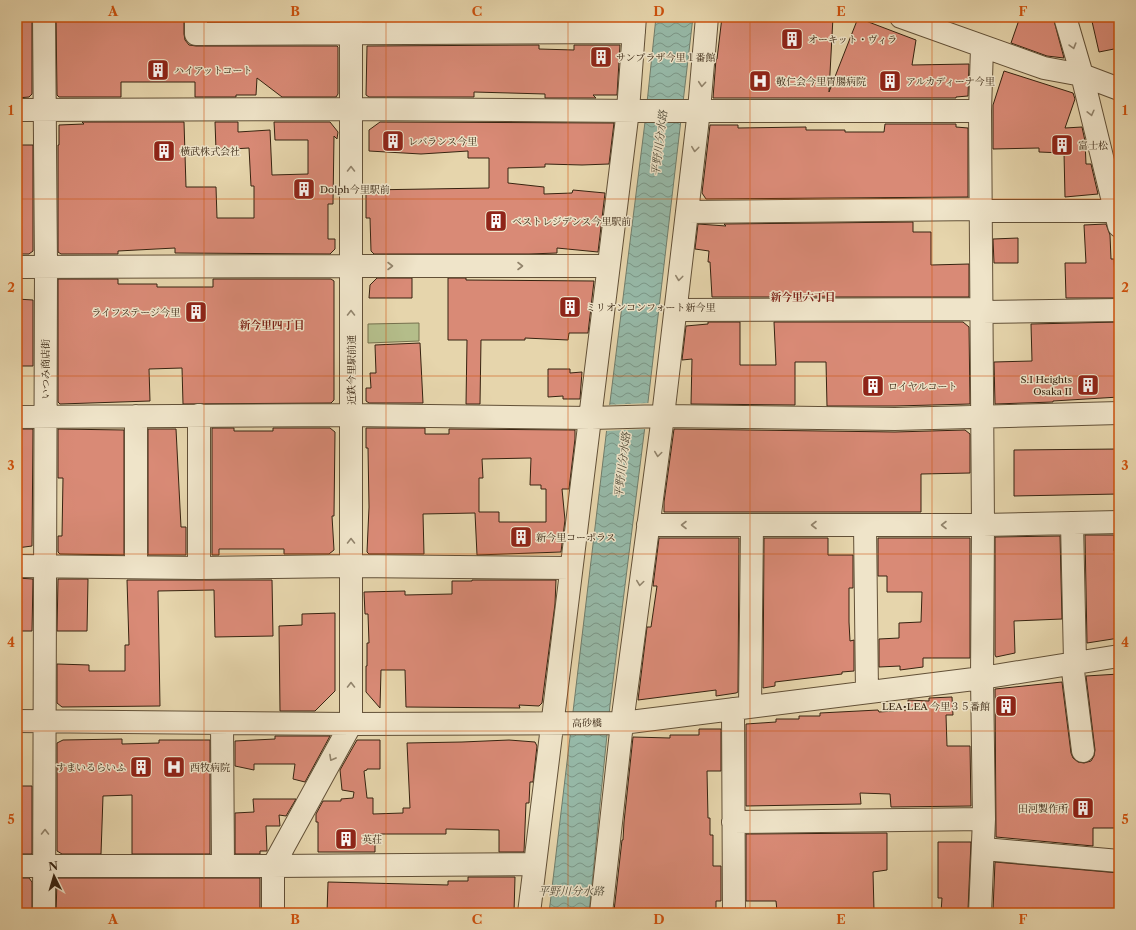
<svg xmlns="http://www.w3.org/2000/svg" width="1136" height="930" font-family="'Libre Caslon Text','Noto Serif JP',serif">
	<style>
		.grass { fill: #b4bd8a; stroke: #75704d }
		.water { fill: url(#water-waves); stroke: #707d6b }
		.pier { fill: #e6d5ac }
		.building { fill: #d98a76; stroke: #362310; fill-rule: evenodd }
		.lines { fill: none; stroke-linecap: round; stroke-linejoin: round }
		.minor-casing { stroke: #625037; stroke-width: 24 }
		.minor { stroke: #efe4c9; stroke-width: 22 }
		.oneway { stroke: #92846c }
		.grid { fill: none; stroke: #cd510d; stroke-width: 1; stroke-opacity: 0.55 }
		.labels { text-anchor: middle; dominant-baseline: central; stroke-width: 3; stroke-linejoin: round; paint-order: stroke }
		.poi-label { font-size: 10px; fill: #362310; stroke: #efe4c9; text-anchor: start }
		.street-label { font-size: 10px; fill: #362310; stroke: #efe4c9 }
		.water-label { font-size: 11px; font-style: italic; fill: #4e4836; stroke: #efe4c9 }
		.neighbourhood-label { font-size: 11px; font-weight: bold; fill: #7a1f14; stroke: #efe4c9 }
		.neatline { fill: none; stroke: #cd510d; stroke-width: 1.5 }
		.grid-label { font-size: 13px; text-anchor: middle; font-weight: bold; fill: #cd510d }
	</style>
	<defs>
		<pattern id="water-waves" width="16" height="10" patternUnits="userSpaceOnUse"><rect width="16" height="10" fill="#96b9a8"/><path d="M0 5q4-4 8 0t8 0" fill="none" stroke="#7b9687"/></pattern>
	</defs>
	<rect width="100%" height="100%" fill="#e6d5ac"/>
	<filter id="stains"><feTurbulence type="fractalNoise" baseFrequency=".005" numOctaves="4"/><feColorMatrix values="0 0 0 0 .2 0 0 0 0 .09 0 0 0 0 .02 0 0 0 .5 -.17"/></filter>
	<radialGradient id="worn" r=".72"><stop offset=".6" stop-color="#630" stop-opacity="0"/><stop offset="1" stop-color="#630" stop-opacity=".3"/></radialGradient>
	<path class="grass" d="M419,323V341L368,343V324Z"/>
	<path class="water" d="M656,17H693L648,402L610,705L589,913H549L610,402L645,122Z"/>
	<path class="pier" d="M649,403L646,429L604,431L607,405Z"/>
	<path class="building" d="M17,17H32V94L29,97L17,98Z
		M56,17H184V34L185,40L189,45L196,46H337L338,47V94L336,97H282L257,78L256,95H236V97H195V82H121V97H59L57,95Z
		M208,17H297V18L338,17V18L336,21H208Z
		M364,17H532V20L367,21Z
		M722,17H833L829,92L858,18L916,40L912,65L969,64L968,96L956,97V98H713L716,59H717Z
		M1020,17H1053L1064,58L1047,56L1011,43Z
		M1091,17H1119V48L1099,52Z
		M539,45V49L574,50V45H620L617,95H593L596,98H545V94L474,92V97H369L366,95L367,46Z
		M1004,71L1073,93L1075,99L1065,128L1082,127L1085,141L1086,164H1091L1098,194L1065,197L1064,153L1039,152V148L993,149V105Z
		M82,122H184L186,187H216L217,218H254V186H251L249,148L216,150L215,122H238V132L270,130L272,175L308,174V140H275L274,122H330L338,132L337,139L334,136L333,204H328V239H335V249L330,254L175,253V248L118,251V254H61L58,252V145H59V125L84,124Z
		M380,122L614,123L609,164L582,165L545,164V167L508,168V183L544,187V194L572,193L573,190L605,193L598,252L557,248V253L529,254H374L371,251L370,218H366V190L489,188V158H468V151L421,154L369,151V130Z
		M885,124H956V127L968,128V197L706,199L702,193L710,125H738V128L806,127V130H845V132H884Z
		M17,145H33V251L29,254H17Z
		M913,222V232H931V265L969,264V297H712L710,262H708L709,251L695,249L698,224L726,226L724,224Z
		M1106,224L1110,235L1111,259H1114L1115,277H1119V298H1066L1065,263H1086L1084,225Z
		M1018,238V263H994L993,239Z
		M377,278H412V298H369L370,285Z
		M448,278H466V280L594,281L588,333H569L568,340L525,338V340H481L480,404H466L467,340H448Z
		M58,279H118V284H157V287H213V279H331L334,281V400L331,403L183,404L182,368L149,369L150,401L60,404L58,402Z
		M17,299L33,300V366H17Z
		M708,322H740V365H776L774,322H963L969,327L970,404L895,406H827L826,362H795V405L691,404L692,359L682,360L686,326L708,324Z
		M1119,322V397L1053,401V402L995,404L994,362L1032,361L1031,324Z
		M420,343L423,403H369L366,401V388H371L370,373H376L375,345Z
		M548,369H570V373L582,372L580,399H563V396L548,397Z
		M212,428H234V431H273V428H330L335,432L334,516H332L334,550L329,554H284V549H219V555H212Z
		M366,428H425V434H449V429L575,430V439L569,489H562L565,520L561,552L477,555L475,513L423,514L424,554H369L367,552L369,507L368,448H366ZM531,458L530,485H541V489H546V522H499V512H479V478H483L482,459Z
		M17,429H33L32,546L17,548Z
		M58,429L124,430V555L60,554L58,552V536H62L63,478H58Z
		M148,429H176L181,527H186V555H148Z
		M674,429L895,432L965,430L970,434V473L921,474V512H664V502Z
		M1119,449V494L1014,496V450Z
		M1085,535H1114V551H1119V638L1087,643Z
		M1060,536L1062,619L1014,621L1015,653L996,657L995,655V537Z
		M659,538H739L738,692L736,693L716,696V690L638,700L647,627H651L657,586H653Z
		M764,538H828V555H853V588H849V622L850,641L854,640V671L842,672V674L775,682V686L763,688Z
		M878,538H970V658H923V667L900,670V666L879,667V639L899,638V623L921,622L922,592H887V576H878Z
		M17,578L33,579L32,631H17Z
		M58,579H88L87,631H57Z
		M127,580H272L273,636L215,637L214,590L158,591L160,706L62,707L57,703V664L89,665V671H125V645H129Z
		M472,580H556L555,604L542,703L539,706L519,705L520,708L406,707L405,670H381L380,708L366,692V666H367V643H369L368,614H365L364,592L405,591V595L452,594V581H472Z
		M335,613V691L315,711H280L279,626L302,625V614Z
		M1119,674V828H1093V846L996,837L995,689L1062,682L1071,753L1073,758L1078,762L1084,763L1091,761L1094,756L1095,750L1086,676Z
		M952,697L953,715H946L947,746H970L971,806L891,807L890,794L860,793L861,804L746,806V724L776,722V719H799V716H820V713L878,710L879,712L908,710V700L929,701V698Z
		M699,729H721V771H707L708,818H710V835H713V866H721V901H716V912L614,911L622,840H623L624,822L633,737L670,738V735H699Z
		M275,736H330L305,782L293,779L295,764H254V770L235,766V741L275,739Z
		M122,739V744L159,743V740H210V854H132V795L103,796L101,854H62L57,851V743L63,740Z
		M357,740H380V769H367V770L364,771L367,798H373V814L403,813V808H410L407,743L462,742L509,740L535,742L537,746L533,782H530L529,803H526L524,852H499V830L446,829V834H375V852H318V822H316V814L323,801H341V799L353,798L354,792L342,790L340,770Z
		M17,786H32V854H17Z
		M253,799H296L286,816L279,815L280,826H266L267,851H260V854H235V813L254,812Z
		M887,833V870L873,872L874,911L802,913V910L777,911L776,901H746V834Z
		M938,842H971L968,910L964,909V912H941L942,898H938Z
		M995,862L1119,873V913H996L993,910Z
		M468,877H515L514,913H327L328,882L448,885V881H468Z
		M17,878H29L32,882V913H17Z
		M58,878H260V913H56L57,881Z"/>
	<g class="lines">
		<g class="minor-casing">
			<path id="minor" d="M44,17L46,267L44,913
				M196,17V34L634,32
				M901,17L1044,68L1082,75L1119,89
				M1065,17L1082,75L1119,226
				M17,110L351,109L638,111H980
				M981,211H1116
				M687,212L981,209
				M17,267L351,266H608
				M676,310L982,309
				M982,312L1119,310
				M17,417L350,415L591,418L663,416L895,419L1119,413
				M1072,523L1075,662
				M648,525H983L1119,522
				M865,525L867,692
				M17,566L199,568L351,566L571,568
				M136,567V416
				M199,568V415
				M1072,663L1083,751
				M750,707L752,525
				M733,709L734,913
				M17,721L351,724L622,723L982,678L1119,656
				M222,723L223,866
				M733,822L984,819
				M984,849L1119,861
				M17,866H273L535,864
				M273,913V866L351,724V17
				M529,913L628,110L635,17
				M601,913L622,723L663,416L699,110L707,17
				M980,913L984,819L982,678L983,525L980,111L982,47"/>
		</g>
		<use href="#minor" class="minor"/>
	</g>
	<defs><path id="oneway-chevron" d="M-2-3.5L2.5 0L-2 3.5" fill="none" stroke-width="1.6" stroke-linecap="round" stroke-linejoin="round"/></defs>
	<g class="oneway">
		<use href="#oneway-chevron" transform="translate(1073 46) rotate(74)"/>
		<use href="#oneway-chevron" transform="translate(702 84) rotate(95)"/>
		<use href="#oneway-chevron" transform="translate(1091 113) rotate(76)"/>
		<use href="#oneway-chevron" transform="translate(695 149) rotate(97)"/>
		<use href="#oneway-chevron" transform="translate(351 169) rotate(-90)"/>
		<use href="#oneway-chevron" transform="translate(390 266)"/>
		<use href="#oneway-chevron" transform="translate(520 266)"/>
		<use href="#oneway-chevron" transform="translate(679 278) rotate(97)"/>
		<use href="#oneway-chevron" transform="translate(351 313) rotate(-90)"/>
		<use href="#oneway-chevron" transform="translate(658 454) rotate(98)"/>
		<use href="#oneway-chevron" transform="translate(684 525) rotate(180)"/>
		<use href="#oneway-chevron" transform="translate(814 525) rotate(-180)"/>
		<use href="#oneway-chevron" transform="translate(944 525) rotate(-180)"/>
		<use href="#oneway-chevron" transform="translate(351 541) rotate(-90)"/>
		<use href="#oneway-chevron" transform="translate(640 583) rotate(98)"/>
		<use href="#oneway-chevron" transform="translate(351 685) rotate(-90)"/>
		<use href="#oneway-chevron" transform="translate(332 758) rotate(119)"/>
		<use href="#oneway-chevron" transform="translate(45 832) rotate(-90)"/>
	</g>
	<path class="grid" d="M204,17V913M386,17V913M568,17V913M750,17V913M932,17V913M17,199H1119M17,376H1119M17,554H1119M17,731H1119"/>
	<defs>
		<g id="building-square" transform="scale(1.15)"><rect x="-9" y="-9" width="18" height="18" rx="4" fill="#8f2418" stroke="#efe4c9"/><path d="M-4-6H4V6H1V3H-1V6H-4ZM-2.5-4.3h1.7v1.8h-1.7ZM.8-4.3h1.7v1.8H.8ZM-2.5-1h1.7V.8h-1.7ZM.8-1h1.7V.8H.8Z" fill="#fff"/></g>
		<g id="hospital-square" transform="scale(1.15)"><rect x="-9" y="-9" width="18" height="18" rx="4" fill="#8f2418" stroke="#efe4c9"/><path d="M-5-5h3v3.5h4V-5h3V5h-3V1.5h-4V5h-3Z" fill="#fff"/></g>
	</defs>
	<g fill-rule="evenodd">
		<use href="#building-square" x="792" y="39"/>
		<use href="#building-square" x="601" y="57"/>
		<use href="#building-square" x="158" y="70"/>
		<use href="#hospital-square" x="760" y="81"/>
		<use href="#building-square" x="890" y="81"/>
		<use href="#building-square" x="393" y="141"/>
		<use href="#building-square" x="1062" y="145"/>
		<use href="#building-square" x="164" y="151"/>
		<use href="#building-square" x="304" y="189"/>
		<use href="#building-square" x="496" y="221"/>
		<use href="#building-square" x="570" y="307"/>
		<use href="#building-square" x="196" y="312"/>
		<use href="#building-square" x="1088" y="385"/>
		<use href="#building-square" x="873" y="386"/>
		<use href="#building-square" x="521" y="537"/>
		<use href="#building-square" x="1006" y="706"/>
		<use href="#building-square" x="141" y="767"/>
		<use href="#hospital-square" x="174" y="767"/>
		<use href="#building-square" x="1083" y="808"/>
		<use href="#building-square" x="346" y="839"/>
	</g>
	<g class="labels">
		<g class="poi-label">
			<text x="808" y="39">オーキット・ヴィラ</text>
			<text x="616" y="57">サンプラザ今里１番館</text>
			<text x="174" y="70">ハイアットコート</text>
			<text x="776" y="81">敬仁会今里胃腸病院</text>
			<text x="906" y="81">アルカディーナ今里</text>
			<text x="408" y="141">レバランス今里</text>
			<text x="1078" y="145">富士松</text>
			<text x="180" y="151">横武株式会社</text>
			<text x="320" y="189">Dolph今里駅前</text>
			<text x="512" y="221">ベストレジデンス今里駅前</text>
			<text x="586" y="307">ミリオンコンフォート新今里</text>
			<text x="180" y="312" text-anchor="end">ライフステージ今里</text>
			<text x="1072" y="379" text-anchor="end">S.I Heights<tspan x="1072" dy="12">Osaka II</tspan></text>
			<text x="888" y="386">ロイヤルコート</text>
			<text x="536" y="537">新今里コーポラス</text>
			<text x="990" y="706" text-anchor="end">LEA•LEA 今里３５番館</text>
			<text x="126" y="767" text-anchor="end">すまいるらいふ</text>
			<text x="190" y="767">西牧病院</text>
			<text x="1068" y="808" text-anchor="end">田河製作所</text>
			<text x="362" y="839">英荘</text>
		</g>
		<g class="street-label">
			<text transform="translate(45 369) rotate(-90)">いつみ商店街</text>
			<text transform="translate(351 370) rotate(-90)">近鉄今里駅前通</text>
			<text transform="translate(587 723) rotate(-1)">高砂橋</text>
		</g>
		<g class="water-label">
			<text transform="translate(659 143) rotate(-83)">平野川分水路</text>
			<text transform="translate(622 465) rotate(-83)">平野川分水路</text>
			<text x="571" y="891">平野川分水路</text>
		</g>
		<g class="neighbourhood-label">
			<text x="803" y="297">新今里六丁目</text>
			<text x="272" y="325">新今里四丁目</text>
		</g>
	</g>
	<rect width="1136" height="930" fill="none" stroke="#e6d5ac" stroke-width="44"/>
	<g transform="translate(54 876) rotate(355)" stroke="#efe4c9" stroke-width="3" paint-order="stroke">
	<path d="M0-3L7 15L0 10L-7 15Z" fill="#362310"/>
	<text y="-6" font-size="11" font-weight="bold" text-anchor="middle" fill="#362310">N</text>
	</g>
	<rect x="22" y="22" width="1092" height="886" class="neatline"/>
	<g class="grid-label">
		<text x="113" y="16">A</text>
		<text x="295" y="16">B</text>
		<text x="477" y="16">C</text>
		<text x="659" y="16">D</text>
		<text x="841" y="16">E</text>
		<text x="1023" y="16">F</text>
		<text x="11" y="115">1</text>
		<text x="1125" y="115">1</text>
		<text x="11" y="292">2</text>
		<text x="1125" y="292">2</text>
		<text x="11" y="470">3</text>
		<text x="1125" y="470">3</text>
		<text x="11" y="647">4</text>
		<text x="1125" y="647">4</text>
		<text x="11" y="824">5</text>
		<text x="1125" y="824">5</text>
		<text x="113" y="924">A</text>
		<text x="295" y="924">B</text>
		<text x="477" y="924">C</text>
		<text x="659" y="924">D</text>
		<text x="841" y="924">E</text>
		<text x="1023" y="924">F</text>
	</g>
	<rect width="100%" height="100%" filter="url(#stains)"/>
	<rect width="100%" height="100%" fill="url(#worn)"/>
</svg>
